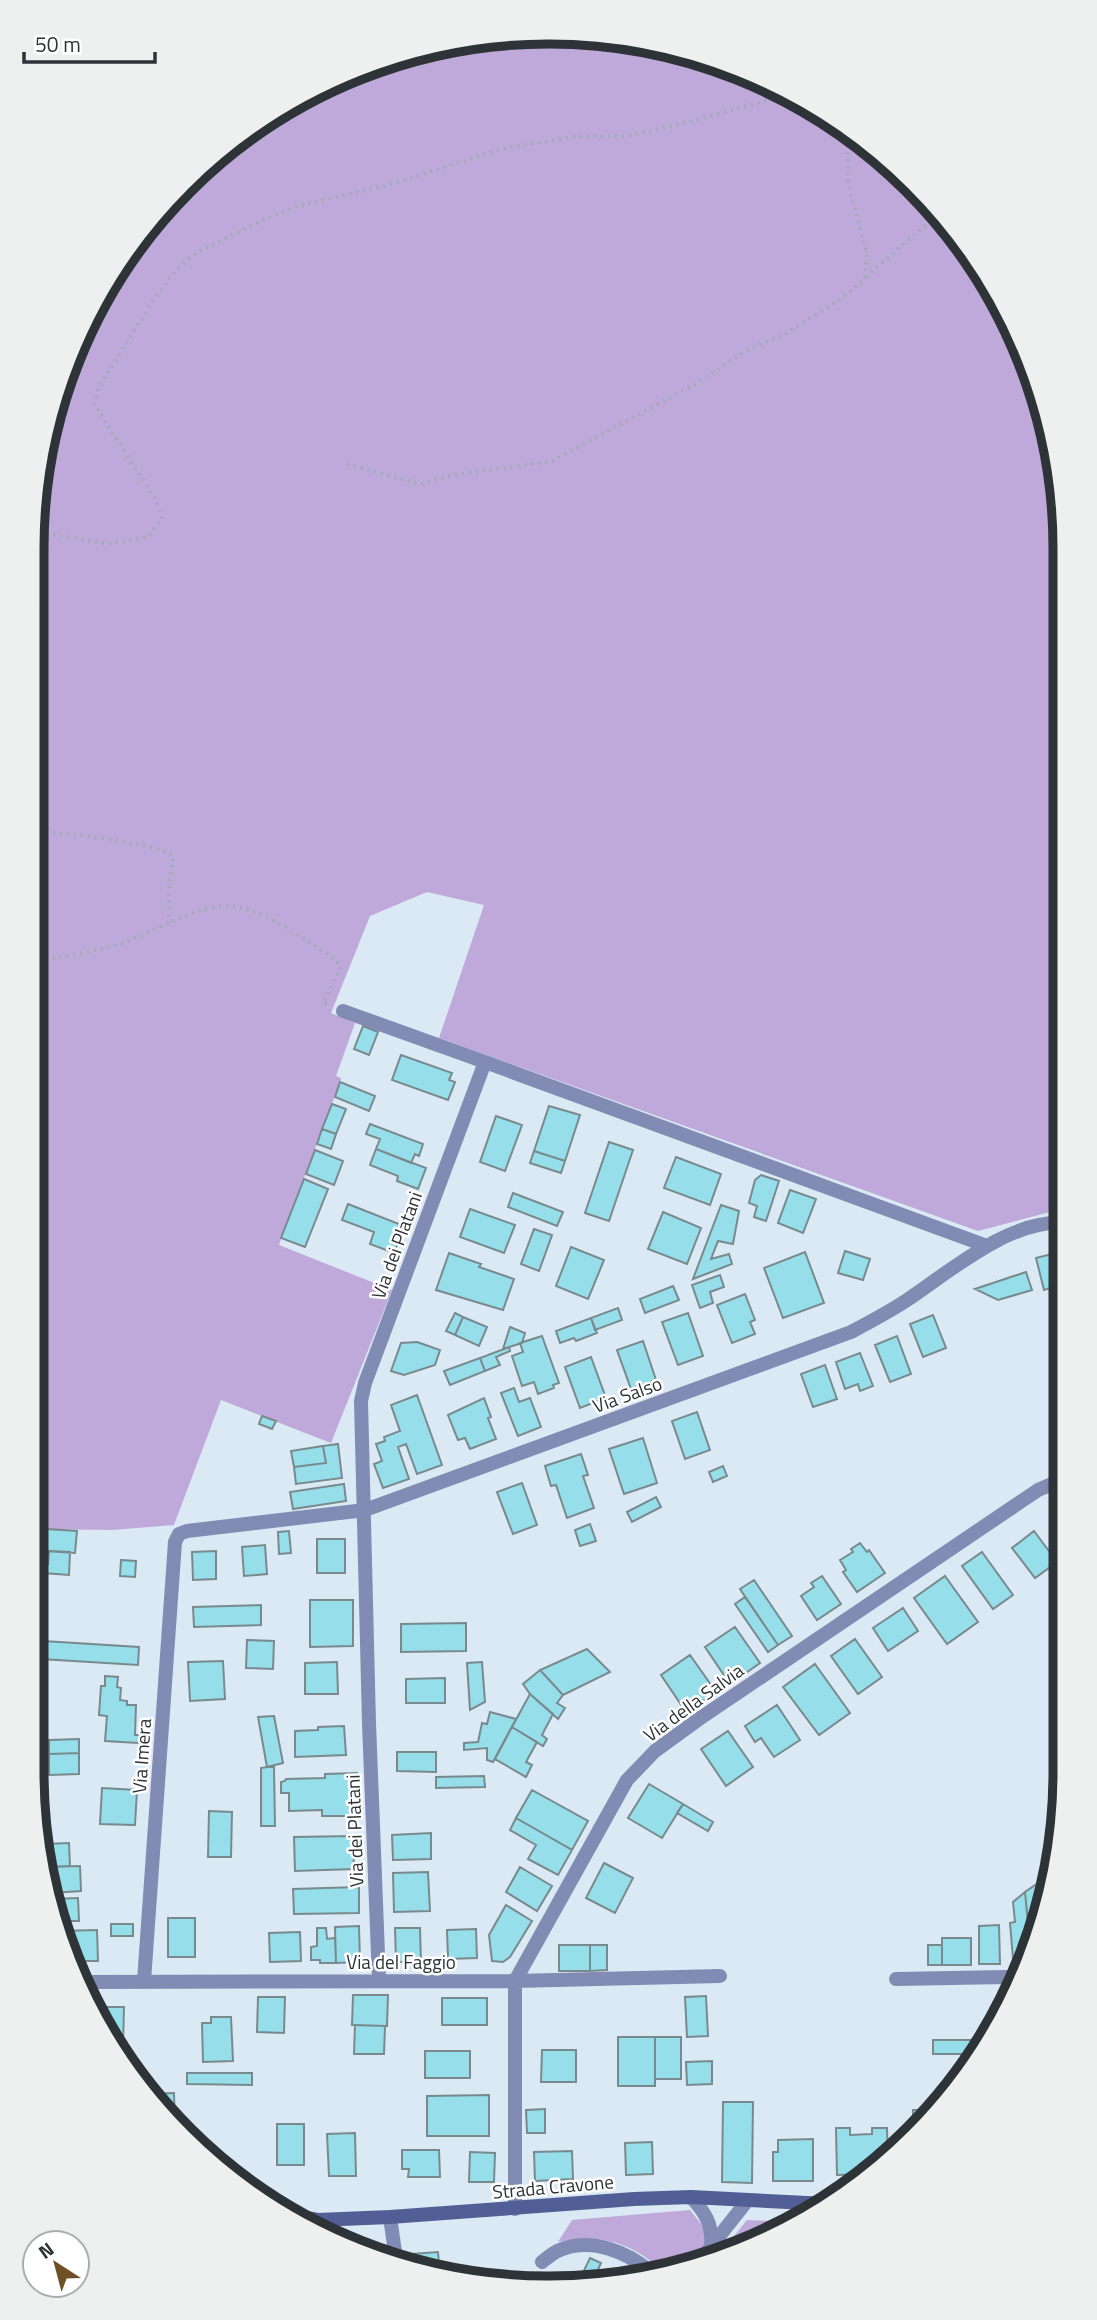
<svg xmlns="http://www.w3.org/2000/svg" width="1097" height="2320" font-family="'Titillium Web',sans-serif">
	<style>
		.green { fill: #bfa9da }
		.building { fill: #96dfea; stroke: #788a8d; stroke-width: 2 }
		.lines { fill: none; stroke-linecap: round; stroke-linejoin: round }
		.path { stroke: #a0abb4; stroke-width: 3.5; stroke-dasharray: 2 5; stroke-linecap: butt }
		.street { stroke: #818bb3; stroke-width: 14 }
		.secondary { stroke: #525f97; stroke-width: 14 }
		.labels { text-anchor: middle; dominant-baseline: central; stroke-width: 5; stroke-linejoin: round; paint-order: stroke }
		.street-label { font-size: 19px; fill: #2d3337; stroke: #fff }
		.rim { fill: none; stroke: #2d3337; stroke-width: 9 }
	</style>
	<rect width="100%" height="100%" fill="#dbe9f4"/>
	<path class="green" d="M549,32L650,42L747,71L864,139L959,234L1026,351L1061,481L1064,1212L1054,1211L978,1231L439,1038L484,905L427,892L370,916L331,1013L355,1023L336,1076L341,1078L340,1082L279,1245L392,1290L331,1443L221,1400L174,1525L112,1530L32,1529V548L42,447L71,350L119,261L183,183L262,118L351,71L448,41Z
		M690,2210L701,2224L706,2235V2245L692,2261L662,2270C630,2242 600,2233 558,2242L572,2220Z
		M747,2220L799,2222L778,2235L721,2252Z"/>
	<path class="building" d="M363,1026L378,1032L369,1055L354,1049Z
		M401,1055L452,1073L449,1080L455,1082L448,1100L392,1080Z
		M340,1082L375,1096L369,1111L335,1097Z
		M332,1104L346,1109L336,1134L322,1129Z
		M549,1106L580,1115L565,1161L534,1151Z
		M496,1116L522,1125L505,1171L480,1162Z
		M370,1124L423,1144L419,1156L415,1154L411,1163L376,1149L380,1139L366,1134Z
		M322,1129L336,1134L331,1149L317,1144Z
		M609,1142L633,1150L609,1221L585,1213Z
		M376,1149L426,1168L418,1189L397,1181L398,1176L370,1165Z
		M315,1150L343,1161L334,1185L306,1174Z
		M534,1151L565,1161L561,1173L530,1163Z
		M676,1157L721,1174L710,1205L664,1188Z
		M761,1175L779,1181L766,1221L754,1217L757,1206L749,1203L755,1180Z
		M304,1179L328,1189L305,1247L281,1238Z
		M790,1190L816,1199L803,1233L778,1223Z
		M513,1193L563,1212L557,1226L508,1207Z
		M348,1204L404,1226L394,1253L370,1244L374,1232L342,1220Z
		M721,1205L739,1211L733,1244L718,1241L711,1259L729,1254L732,1264L693,1279Z
		M470,1209L515,1225L504,1253L460,1237Z
		M663,1212L701,1228L687,1264L648,1249Z
		M534,1229L552,1235L539,1271L521,1264Z
		M571,1247L604,1260L588,1299L556,1286Z
		M845,1251L870,1259L863,1280L838,1273Z
		M1064,1251V1284L1044,1290L1036,1258Z
		M805,1252L824,1303L783,1318L764,1268Z
		M449,1253L481,1264L479,1267L514,1279L503,1310L436,1290Z
		M1026,1272L1032,1290L998,1300L975,1289Z
		M720,1275L724,1287L710,1292L713,1303L700,1308L692,1285Z
		M673,1286L679,1300L645,1313L640,1299Z
		M745,1294L755,1320L750,1322L755,1334L732,1343L717,1305Z
		M618,1308L622,1320L595,1330L591,1318Z
		M455,1313L463,1317L455,1335L446,1331Z
		M688,1313L703,1356L678,1365L662,1322Z
		M933,1315L946,1348L923,1357L910,1324Z
		M463,1317L487,1327L479,1346L455,1335Z
		M591,1318L597,1333L576,1341L574,1338L560,1343L556,1331Z
		M510,1327L525,1333L522,1343L503,1349Z
		M542,1336L559,1383L553,1385L554,1388L538,1394L534,1382L522,1386L512,1356L523,1352L520,1343Z
		M897,1336L911,1374L890,1382L875,1345Z
		M643,1341L656,1380L631,1389L617,1350Z
		M417,1342L440,1350L435,1365L404,1375L391,1371L401,1343Z
		M509,1347L510,1351L496,1357L500,1365L485,1371L480,1358Z
		M860,1353L873,1386L860,1391L858,1384L845,1389L836,1362Z
		M591,1357L606,1398L580,1408L565,1367Z
		M480,1358L485,1371L450,1385L444,1371Z
		M825,1365L837,1399L813,1407L801,1374Z
		M514,1388L519,1402L530,1398L541,1427L518,1436L501,1393Z
		M417,1395L442,1465L417,1474L406,1444L398,1447L409,1479L383,1488L374,1464L382,1461L376,1444L385,1441L384,1437L400,1431L391,1405Z
		M484,1398L491,1417L488,1418L496,1439L470,1449L465,1438L458,1440L448,1415Z
		M697,1412L710,1450L685,1459L672,1421Z
		M262,1416L276,1421L272,1429L259,1424Z
		M643,1438L657,1483L624,1494L609,1449Z
		M338,1444L342,1478L296,1484L294,1467L326,1463L323,1446Z
		M323,1446L326,1463L294,1467L291,1451Z
		M581,1454L588,1475L583,1476L594,1508L567,1518L556,1485L551,1486L545,1466Z
		M723,1466L727,1476L713,1482L709,1472Z
		M522,1483L537,1525L513,1534L497,1492Z
		M344,1484L346,1501L293,1509L290,1492Z
		M656,1497L661,1507L632,1522L627,1512Z
		M590,1524L596,1541L580,1546L575,1530Z
		M46,1529L77,1531L75,1553L46,1551Z
		M289,1531L291,1553L279,1554L278,1532Z
		M1034,1531L1057,1562L1035,1578L1012,1548Z
		M317,1539H345V1573H317Z
		M860,1543L867,1552L869,1550L885,1573L857,1592L843,1572L846,1570L840,1560L853,1552L851,1549Z
		M265,1545L267,1574L244,1576L242,1547Z
		M49,1551L70,1552L69,1575L43,1573L44,1563L48,1564Z
		M216,1551V1579L193,1580L192,1552Z
		M982,1552L1013,1595L993,1609L962,1566Z
		M121,1560L136,1561L135,1577L120,1576Z
		M822,1576L841,1604L817,1620L801,1596L814,1587L811,1583Z
		M945,1576L978,1622L947,1644L914,1598Z
		M754,1580L792,1636L778,1645L740,1589Z
		M745,1597L778,1645L768,1652L735,1604Z
		M310,1600H353V1646L310,1647Z
		M261,1605V1625L194,1627L193,1607Z
		M903,1608L918,1631L888,1651L873,1628Z
		M466,1623V1651L401,1652V1624Z
		M735,1627L760,1663L730,1684L705,1647Z
		M855,1639L882,1677L858,1694L831,1656Z
		M247,1640L274,1641L273,1669L246,1668Z
		M43,1641L139,1647L138,1665L41,1659Z
		M587,1649L610,1672L563,1695L540,1670Z
		M690,1655L716,1692L686,1712L661,1675Z
		M223,1661L225,1699L190,1701L188,1662Z
		M337,1662L338,1694H305V1663Z
		M482,1662L485,1702L470,1710L467,1663Z
		M815,1664L850,1713L819,1735L783,1687Z
		M540,1670L563,1695L557,1703L565,1708L558,1719L530,1694L523,1684Z
		M105,1676L118,1677L117,1687L121,1688L120,1700L127,1701V1705H136L135,1735H139L138,1743L105,1741L107,1716L99,1715L101,1686H105Z
		M32,1678L42,1679L41,1701H32Z
		M445,1678V1703H406V1679Z
		M530,1694L553,1714L542,1735L547,1739L543,1746L512,1727Z
		M777,1705L800,1740L774,1757L761,1738L755,1742L745,1726Z
		M490,1712L516,1719L493,1762L487,1760V1748L464,1750V1743L478,1742L482,1723L487,1724Z
		M274,1716L283,1763L267,1767L258,1717Z
		M344,1726L346,1755L295,1757V1731L318,1730V1727Z
		M512,1727L537,1742L526,1762L532,1765L526,1777L495,1759Z
		M728,1731L753,1767L726,1786L701,1749Z
		M79,1739V1753L49,1754V1740Z
		M397,1752H436V1772L397,1771Z
		M79,1753V1774L49,1775V1754Z
		M267,1767H274L275,1826H261V1768Z
		M357,1773L358,1816H322V1810L289,1811V1793H281V1782L285,1781L286,1779L325,1778V1774Z
		M484,1776L485,1787L436,1788V1777Z
		M649,1784L683,1804L662,1838L628,1818Z
		M102,1788L137,1790L135,1825L100,1824Z
		M532,1790L588,1821L572,1850L516,1818Z
		M683,1804L713,1822L708,1831L677,1813Z
		M209,1811L232,1812L231,1857H208Z
		M516,1818L572,1850L558,1875L528,1859L536,1845L510,1830Z
		M431,1833V1859L393,1860L392,1835Z
		M353,1836L354,1869L295,1871L294,1837Z
		M69,1843L70,1866L47,1867L45,1844Z
		M604,1863L633,1878L615,1913L586,1898Z
		M80,1866L81,1891L52,1893L47,1867Z
		M520,1867L552,1886L537,1911L506,1892Z
		M428,1872L430,1911L394,1912L393,1873Z
		M1044,1879L1047,1901L1034,1945H1030L1025,1892Z
		M359,1887V1913L294,1914L293,1889Z
		M1025,1892L1031,1952L1030,1957L1013,1959L1010,1923L1015,1922L1013,1902Z
		M78,1898L79,1921H56L53,1899Z
		M506,1905L532,1921L510,1957L503,1962L492,1961L489,1935Z
		M168,1918H195V1957H168Z
		M111,1924H133V1936H111Z
		M999,1925L1000,1964H979V1926Z
		M359,1926L360,1962L336,1963L335,1927Z
		M317,1928H326L327,1939L335,1938L336,1963H320V1960H311V1947L317,1946Z
		M395,1928H420L421,1962H396Z
		M476,1929L477,1958L448,1959L447,1930Z
		M97,1930L98,1961H72L60,1940V1931Z
		M300,1932L301,1961L270,1962L269,1933Z
		M942,1938H971V1965H942Z
		M559,1945H590V1971H559Z
		M590,1945H607V1970L590,1971Z
		M928,1945H942V1965H928Z
		M353,1995H388L387,2026L352,2025Z
		M706,1996L708,2036L687,2037L685,1997Z
		M258,1997H285L284,2033L257,2032Z
		M442,1998H487V2025H442Z
		M96,2007H124L123,2047H118Z
		M211,2017H231L233,2061L203,2062L202,2023H211Z
		M355,2025L385,2026L384,2054H354Z
		M618,2037H655V2086H618Z
		M655,2037H681V2079H655Z
		M933,2040H982L971,2058H961V2054H933Z
		M542,2050H576V2082H541Z
		M425,2051H470V2078H425Z
		M712,2061V2084L687,2085L686,2062Z
		M187,2073H252V2085L187,2084Z
		M174,2093L175,2125L146,2094Z
		M489,2095V2136H427V2096Z
		M723,2102H753L752,2183L722,2182Z
		M545,2109V2133H527L526,2110Z
		M913,2110H939L913,2135Z
		M277,2124H304V2165H277Z
		M836,2128H850V2135L872,2134V2128H887L888,2159L871,2174L837,2175Z
		M355,2133L356,2176H329L327,2134Z
		M813,2139V2181H773V2152H778V2140Z
		M652,2142L653,2174L626,2175L625,2143Z
		M402,2150H439L440,2177H408L409,2169H402Z
		M572,2151L573,2179L535,2181L534,2152Z
		M470,2152L495,2153L494,2182H469Z
		M438,2252L440,2276L413,2266L412,2254Z
		M590,2258L601,2263L592,2283H578Z
		M623,2268L631,2279L616,2284H603Z"/>
	<g class="lines">
		<path class="path" d="M866,277L938,214
			M347,464L420,484L453,475L552,461L699,382L748,349L782,336L846,295L865,278L867,254L848,183L847,129
			M33,531L108,544L148,537L162,518L155,498L94,404L98,388L152,302L175,271L196,253L263,220L301,205L385,186L502,149L573,137L626,136L689,122L787,95
			M32,833C58,830 151,843 173,855L169,888V923
			M32,962C63,957 96,952 125,942C158,930 201,901 236,907C268,911 307,942 335,959L341,967L323,1003L331,1006"/>
		<path class="street" d="M343,1011L485,1062
			M896,1979L1006,1977L1014,1982
			M379,1980L369,1723L361,1401L365,1383L485,1062L987,1246
			M144,1981L175,1542L179,1534L187,1531L365,1510L851,1332C870,1322 889,1312 907,1300C949,1272 1010,1219 1064,1223
			M83,1982L515,1981L720,1976
			M1007,2000C1007,1990 1011,1984 1021,1978
			M691,2197C705,2212 713,2225 711,2246
			M515,2209V1981L627,1780L655,1751L699,1719L1038,1490L1064,1479
			M390,2217L396,2259
			M702,2258L747,2201
			M542,2262C547,2258 554,2252 560,2250C592,2237 628,2252 652,2273"/>
		<path class="secondary" d="M283,2214L318,2220L390,2217L634,2199L691,2197L827,2204"/>
	</g>
	<g class="labels">
		<g class="street-label">
			<text transform="translate(396 1245) rotate(-70)">Via dei Platani</text>
			<text transform="translate(627 1394) rotate(-20)">Via Salso</text>
			<text transform="translate(693 1702) rotate(-36)">Via della Salvia</text>
			<text transform="translate(141 1756) rotate(-86)">Via Imera</text>
			<text transform="translate(354 1831) rotate(-92)">Via dei Platani</text>
			<text x="401" y="1961">Via del Faggio</text>
			<text transform="translate(553 2186) rotate(-5)">Strada Cravone</text>
		</g>
	</g>
	<path d="M0 0H1097V2320H0ZM548 44H549A504 504 0 0 1 1053 548V1772A504 504 0 0 1 549 2276H548A504 504 0 0 1 44 1772V548A504 504 0 0 1 548 44Z" fill="#eeefef" fill-rule="evenodd"/>
	<path class="rim" d="M548 44H549A504 504 0 0 1 1053 548V1772A504 504 0 0 1 549 2276H548A504 504 0 0 1 44 1772V548A504 504 0 0 1 548 44Z"/>
	<g transform="translate(56 2264) rotate(324)"><circle r="33" fill="#ffffff" stroke="#abadaf" stroke-width="2"/>
	<path d="M0-5L12 26L0 18L-12 26Z" fill="#6d5124"/>
	<text y="-10" font-size="19" font-weight="bold" text-anchor="middle" fill="#2d3337">N</text>
	</g>
	<path d="M24 52v10h131v-10" fill="none" stroke="#2d3337" stroke-width="3.5"/>
	<text x="35" y="52" font-size="21" fill="#2d3337" stroke="#ffffff" stroke-width="5" paint-order="stroke">50 m</text>
</svg>
